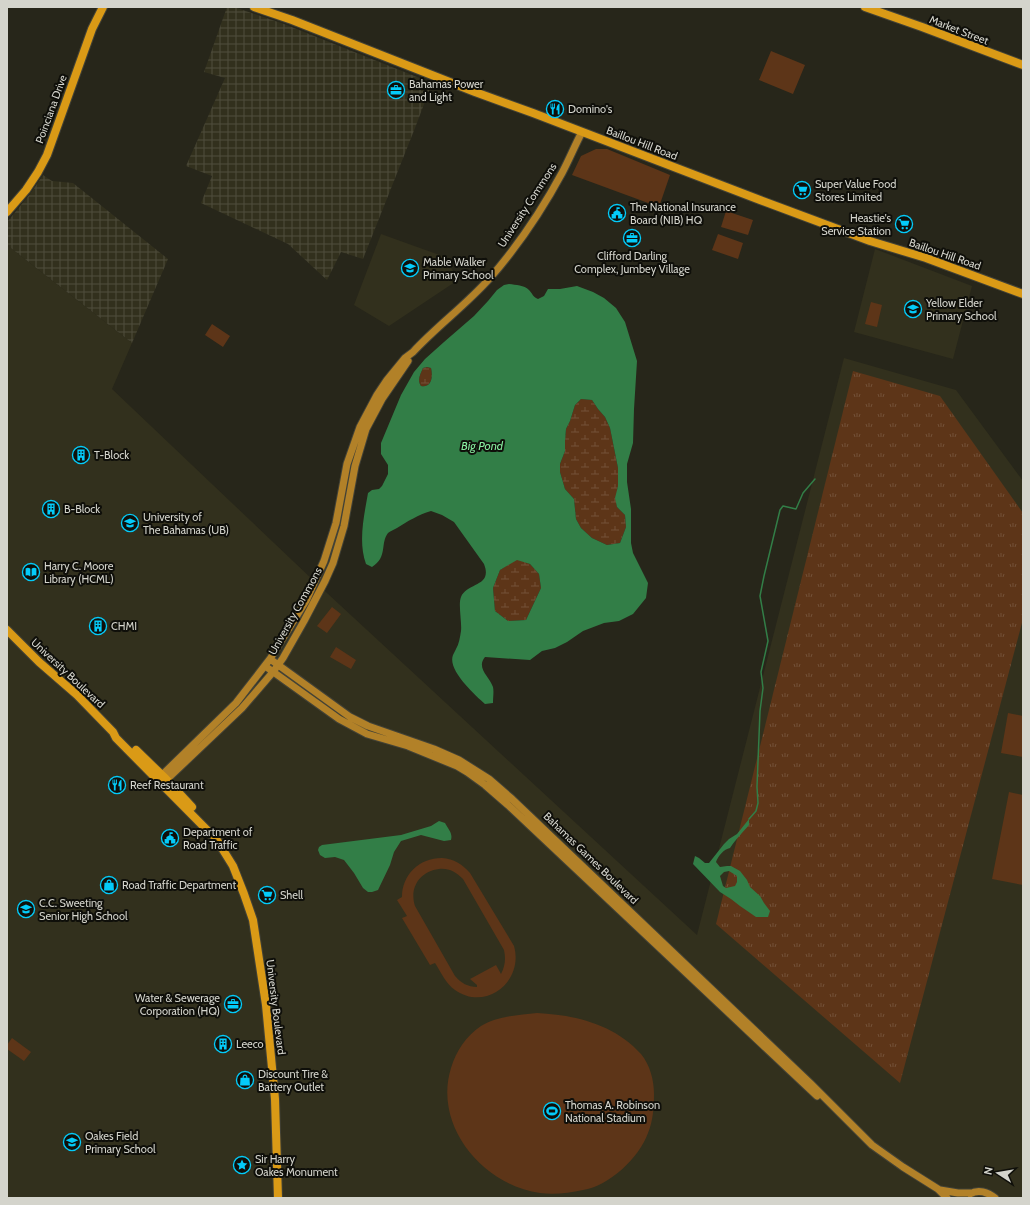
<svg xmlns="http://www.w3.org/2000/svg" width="1030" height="1205" font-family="Cabin,sans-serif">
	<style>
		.built { fill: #32301d }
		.industrial { fill: url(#industrial-grid) }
		.grass { fill: url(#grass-tufts) }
		.wetland { fill: url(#wetland-marsh) }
		.green { fill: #5d3518; fill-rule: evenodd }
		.water { fill: #327e47; fill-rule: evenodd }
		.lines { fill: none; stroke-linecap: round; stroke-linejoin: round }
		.stream { stroke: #327e47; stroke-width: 1.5 }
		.secondary-casing { stroke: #434236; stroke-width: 9 }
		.primary-casing { stroke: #434236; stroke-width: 10 }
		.secondary { stroke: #b28128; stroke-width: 7 }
		.primary { stroke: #da9a16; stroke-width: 8 }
		.labels { text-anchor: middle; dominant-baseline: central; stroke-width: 4; stroke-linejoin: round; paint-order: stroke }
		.street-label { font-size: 11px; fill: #d4d4cc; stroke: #0f0f0a }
		.poi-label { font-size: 11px; fill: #d4d4cc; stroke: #0f0f0a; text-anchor: start }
		.water-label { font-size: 12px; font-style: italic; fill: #86eb9e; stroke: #0f0f0a }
	</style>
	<defs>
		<pattern id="industrial-grid" width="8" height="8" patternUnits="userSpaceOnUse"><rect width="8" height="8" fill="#32301d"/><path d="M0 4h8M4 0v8" fill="none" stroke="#4f4d3d"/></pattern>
		<pattern id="grass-tufts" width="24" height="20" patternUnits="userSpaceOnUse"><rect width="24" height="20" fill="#5d3518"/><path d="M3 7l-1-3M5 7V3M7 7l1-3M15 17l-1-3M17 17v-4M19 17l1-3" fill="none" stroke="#735138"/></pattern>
		<pattern id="wetland-marsh" width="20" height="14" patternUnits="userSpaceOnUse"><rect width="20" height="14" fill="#5d3518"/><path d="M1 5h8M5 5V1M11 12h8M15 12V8" fill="none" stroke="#735138"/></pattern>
	</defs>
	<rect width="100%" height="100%" fill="#27261a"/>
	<path class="built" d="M381,234L445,257L458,280L389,326L354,305Z
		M7,245L132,343L112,389L314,581L697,935L844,358L956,390L1023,481V1198H7Z
		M875,249L972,286L953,359L854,332Z"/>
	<path class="industrial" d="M227,7H234L284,24L432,83L415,128L363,259L341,252L327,280L288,244L201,203L212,176L186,166L225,78L204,72Z
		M43,175L52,181L73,183L168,259L132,343L7,245V222L30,194Z"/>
	<path class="grass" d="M853,371L940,396L1023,513V619L900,1083L716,924Z"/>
	<path class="wetland" d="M427,367L431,368C433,376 432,388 421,386C417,380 420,375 423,368Z
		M581,399L592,400L598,409L605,417L610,428L618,468V486L616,498L617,507L625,515L626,527L620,543L607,545L592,538L581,528L576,519L574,499L565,489L560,472V464L565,451V441L566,429L570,421L575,405Z
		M517,559L530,564L539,574L541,588L526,620L508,621L495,611L493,588L500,570Z"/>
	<path class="green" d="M771,51L805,65L793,94L759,80Z
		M596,149H607L670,175L659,207L572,175L581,156Z
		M726,211L753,220L748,235L721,227Z
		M718,234L743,243L738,259L712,250Z
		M871,302L882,305L877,327L865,324Z
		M212,324L230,336L223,347L205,335Z
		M332,607L341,614L327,633L317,626Z
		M336,647L356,660L351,669L330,657Z
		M1008,713L1023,716V757L1001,753Z
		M1009,792L1023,795V885L992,879Z
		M442,858C454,859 462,864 470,873L514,946C524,981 486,1012 455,990C446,984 441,972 435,963L430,965L402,918L407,916L397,900L402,897C402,875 419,858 442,858ZM439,869C449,868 456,872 463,879L504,950C506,959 505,966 501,974L496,965L470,979L477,985V987C468,987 461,983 455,976L415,906C409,888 420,871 439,869Z
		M537,1013C575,1015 614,1024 641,1054C650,1065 654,1080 654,1094C654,1107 653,1121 648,1133C639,1158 609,1186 583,1190C569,1193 554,1195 540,1193C483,1185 433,1126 451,1068C456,1051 466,1036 481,1026C497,1016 519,1015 537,1013Z
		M12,1038L31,1052L24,1061L7,1049V1045Z"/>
	<path class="water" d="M509,284C516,285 524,285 529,290C533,294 532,296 538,299L544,296L548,289H560L577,286L593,292L604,298L616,308L625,322L637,361L634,409L633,443L627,464V482L631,509V543L633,553L648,583L646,598L633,614L619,621L604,623L583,631L567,642L555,648L542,651L530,660L485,657C476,668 489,676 493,687C494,692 493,697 493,703L485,704C475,695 447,670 453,655C454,653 455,651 456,649C459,644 460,637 461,631C462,622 458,604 461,597C467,582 493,587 484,564L454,522L442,515L431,511C418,515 408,521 397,528C394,530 390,531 388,533C380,543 388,557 372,567L366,564C358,542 364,516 368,493L372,490L379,489L382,486L388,474V465L381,454V443L401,395L414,372L425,359L444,342L474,316L488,301L497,290L504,285ZM427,367L431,368C433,376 432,388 421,386C417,380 420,375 423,368ZM581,399L592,400L598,409L605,417L610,428L618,468V486L615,498L617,507L625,515L626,527L620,543L607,545L592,538L581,528L576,519L574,499L565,489L560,472V464L565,451V441L566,429L570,421L575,405ZM517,560L530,564L539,574L541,588L526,620L508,621L495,611L493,588L500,570Z
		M749,819V825C742,833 736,839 730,848C724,849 718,856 716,862L720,867L727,866H731L740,871L747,880L750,887L760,896L764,903L770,911L768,917H756L740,906L731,899L720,892L693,864L695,856L699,858L705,863H709L724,844L729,839L737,834ZM729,871L737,876V882L735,886L726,888L723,886L720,876L724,872Z
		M439,821L445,823C448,829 453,833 451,840L444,841L421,835L401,841L394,852L390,865L378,890L372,892H368L363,888L354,873L344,860L335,857L325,858L320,855L318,850L319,847L322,845L401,835L431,826Z"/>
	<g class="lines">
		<path class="stream" d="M749,819L756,811L758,803L757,787L760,711L763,688L761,672L768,641L760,596L764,576L780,510L783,506L796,509L803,493L815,479"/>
		<g class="secondary-casing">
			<path id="secondary" d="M270,659L350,717L368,726L434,749L459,760L489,779L512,799L810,1083L872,1145L903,1167L938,1189L947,1198
				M265,666L339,719L367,734L408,746L457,766L467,772L485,785L508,805L817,1096
				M158,779L236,703L270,659L306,601L324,561L336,523L347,464L360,427L377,395L387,380L405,358L413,352C437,326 466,305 490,278C517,247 542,210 562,173C569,160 575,145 582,132
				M163,783L242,708L273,672L283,658L304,621L325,581L333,563L344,526L355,466L366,429L382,399L408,361
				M940,1190L958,1193H972
				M970,1194C978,1189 988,1192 995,1198"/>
		</g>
		<g class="primary-casing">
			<path id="primary" d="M254,7L292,20L475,92L533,113L760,200L870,241L926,258L1023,294
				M865,7L922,27L1023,65
				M7,212L26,190L38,172L47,155L92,29L103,7
				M7,630L39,662L77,695L113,732L116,738L208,831L215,837L233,866L244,894L253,920L266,1005L275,1099L278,1198
				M136,750L166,779L192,807"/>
		</g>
		<use href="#secondary" class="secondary"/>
		<use href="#primary" class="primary"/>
	</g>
	<defs>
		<g id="office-ring" transform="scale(0.9)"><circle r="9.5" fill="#0f0f0a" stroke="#04cbf9" stroke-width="1.5"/><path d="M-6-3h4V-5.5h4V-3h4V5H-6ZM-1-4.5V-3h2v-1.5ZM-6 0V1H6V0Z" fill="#04cbf9"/></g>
		<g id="restaurant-ring" transform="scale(0.9)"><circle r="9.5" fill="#0f0f0a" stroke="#04cbf9" stroke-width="1.5"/><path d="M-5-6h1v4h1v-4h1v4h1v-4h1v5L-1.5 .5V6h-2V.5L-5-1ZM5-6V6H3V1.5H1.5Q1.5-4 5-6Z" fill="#04cbf9"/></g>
		<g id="supermarket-ring" transform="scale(0.9)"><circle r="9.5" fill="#0f0f0a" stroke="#04cbf9" stroke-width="1.5"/><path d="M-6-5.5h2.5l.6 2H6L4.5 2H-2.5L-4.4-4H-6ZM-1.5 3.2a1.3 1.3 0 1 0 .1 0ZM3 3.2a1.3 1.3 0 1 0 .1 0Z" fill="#04cbf9"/></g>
		<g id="civic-ring" transform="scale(0.9)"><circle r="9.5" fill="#0f0f0a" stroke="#04cbf9" stroke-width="1.5"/><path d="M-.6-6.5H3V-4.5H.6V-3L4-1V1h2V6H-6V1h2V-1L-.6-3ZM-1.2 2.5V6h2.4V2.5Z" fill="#04cbf9"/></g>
		<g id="school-ring" transform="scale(0.9)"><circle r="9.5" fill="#0f0f0a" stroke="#04cbf9" stroke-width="1.5"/><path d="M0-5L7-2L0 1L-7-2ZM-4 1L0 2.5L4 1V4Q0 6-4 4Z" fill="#04cbf9"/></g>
		<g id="building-ring" transform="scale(0.9)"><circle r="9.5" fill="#0f0f0a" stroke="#04cbf9" stroke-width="1.5"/><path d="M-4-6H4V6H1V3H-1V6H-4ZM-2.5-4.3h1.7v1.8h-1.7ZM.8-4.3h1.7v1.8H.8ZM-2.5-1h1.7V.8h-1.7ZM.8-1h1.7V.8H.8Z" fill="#04cbf9"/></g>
		<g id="university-ring" transform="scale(0.9)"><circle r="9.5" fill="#0f0f0a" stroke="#04cbf9" stroke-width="1.5"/><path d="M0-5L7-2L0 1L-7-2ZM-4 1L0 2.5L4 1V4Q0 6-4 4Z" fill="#04cbf9"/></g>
		<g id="library-ring" transform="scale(0.9)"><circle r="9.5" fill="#0f0f0a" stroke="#04cbf9" stroke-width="1.5"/><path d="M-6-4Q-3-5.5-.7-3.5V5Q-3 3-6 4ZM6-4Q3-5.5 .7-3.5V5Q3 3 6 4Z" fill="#04cbf9"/></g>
		<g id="shop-ring" transform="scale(0.9)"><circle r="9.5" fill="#0f0f0a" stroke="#04cbf9" stroke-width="1.5"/><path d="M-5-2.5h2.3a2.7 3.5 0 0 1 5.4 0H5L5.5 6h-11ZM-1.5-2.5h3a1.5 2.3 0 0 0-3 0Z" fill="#04cbf9"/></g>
		<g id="stadium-ring" transform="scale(0.9)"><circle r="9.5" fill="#0f0f0a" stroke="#04cbf9" stroke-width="1.5"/><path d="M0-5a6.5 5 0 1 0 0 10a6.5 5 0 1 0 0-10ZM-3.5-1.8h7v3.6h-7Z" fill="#04cbf9"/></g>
		<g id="sight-ring" transform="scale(0.9)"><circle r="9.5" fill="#0f0f0a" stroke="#04cbf9" stroke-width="1.5"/><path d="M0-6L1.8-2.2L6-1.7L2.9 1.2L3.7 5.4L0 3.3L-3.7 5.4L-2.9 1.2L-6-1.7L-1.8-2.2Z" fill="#04cbf9"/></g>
	</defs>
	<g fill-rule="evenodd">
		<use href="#office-ring" x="396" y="90"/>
		<use href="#restaurant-ring" x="555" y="109"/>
		<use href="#supermarket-ring" x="802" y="190"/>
		<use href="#civic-ring" x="617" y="213"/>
		<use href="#supermarket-ring" x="904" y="224"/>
		<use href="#office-ring" x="632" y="238"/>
		<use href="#school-ring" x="410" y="268"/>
		<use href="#school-ring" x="913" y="309"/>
		<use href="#building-ring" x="81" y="455"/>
		<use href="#building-ring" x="51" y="509"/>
		<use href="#university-ring" x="130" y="523"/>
		<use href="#library-ring" x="31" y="572"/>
		<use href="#building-ring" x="98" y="626"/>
		<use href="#restaurant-ring" x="117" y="785"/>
		<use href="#civic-ring" x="170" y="838"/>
		<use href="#shop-ring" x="109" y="885"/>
		<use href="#supermarket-ring" x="267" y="895"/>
		<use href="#school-ring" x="26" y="909"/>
		<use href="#office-ring" x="233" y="1004"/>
		<use href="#building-ring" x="223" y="1044"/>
		<use href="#shop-ring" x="245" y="1080"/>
		<use href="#stadium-ring" x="552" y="1111"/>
		<use href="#school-ring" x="72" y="1142"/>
		<use href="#sight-ring" x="242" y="1165"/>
	</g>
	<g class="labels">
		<g class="street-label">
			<text transform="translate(959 30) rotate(21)">Market Street</text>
			<text transform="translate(51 109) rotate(-70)">Poinciana Drive</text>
			<text transform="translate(642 143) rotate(21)">Baillou Hill Road</text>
			<text transform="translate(527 205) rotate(-57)">University Commons</text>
			<text transform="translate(945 254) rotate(19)">Baillou Hill Road</text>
			<text transform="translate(295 611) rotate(-61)">University Commons</text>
			<text transform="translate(68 673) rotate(43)">University Boulevard</text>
			<text transform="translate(591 858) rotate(44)">Bahamas Games Boulevard</text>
			<text transform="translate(276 1007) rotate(83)">University Boulevard</text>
		</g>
		<g class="poi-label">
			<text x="409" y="84">Bahamas Power<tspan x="409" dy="13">and Light</tspan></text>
			<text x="568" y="109">Domino's</text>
			<text x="815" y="184">Super Value Food<tspan x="815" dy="13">Stores Limited</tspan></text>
			<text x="630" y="207">The National Insurance<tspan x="630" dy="13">Board (NIB) HQ</tspan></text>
			<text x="891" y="218" text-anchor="end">Heastie's<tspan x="891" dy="13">Service Station</tspan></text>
			<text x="632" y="256" text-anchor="middle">Clifford Darling<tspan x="632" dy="13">Complex, Jumbey Village</tspan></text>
			<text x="423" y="262">Mable Walker<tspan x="423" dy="13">Primary School</tspan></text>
			<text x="926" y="303">Yellow Elder<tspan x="926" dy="13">Primary School</tspan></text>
			<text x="94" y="455">T-Block</text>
			<text x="64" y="509">B-Block</text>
			<text x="143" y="517">University of<tspan x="143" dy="13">The Bahamas (UB)</tspan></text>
			<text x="44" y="566">Harry C. Moore<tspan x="44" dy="13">Library (HCML)</tspan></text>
			<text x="111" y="626">CHMI</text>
			<text x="130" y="785">Reef Restaurant</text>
			<text x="183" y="832">Department of<tspan x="183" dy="13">Road Traffic</tspan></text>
			<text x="122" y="885">Road Traffic Department</text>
			<text x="280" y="895">Shell</text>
			<text x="39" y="903">C.C. Sweeting<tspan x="39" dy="13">Senior High School</tspan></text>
			<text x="220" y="998" text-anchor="end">Water &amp; Sewerage<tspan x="220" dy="13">Corporation (HQ)</tspan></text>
			<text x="236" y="1044">Leeco</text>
			<text x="258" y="1074">Discount Tire &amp;<tspan x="258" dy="13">Battery Outlet</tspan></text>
			<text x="565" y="1105">Thomas A. Robinson<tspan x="565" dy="13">National Stadium</tspan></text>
			<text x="85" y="1136">Oakes Field<tspan x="85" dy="13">Primary School</tspan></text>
			<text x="255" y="1159">Sir Harry<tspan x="255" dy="13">Oakes Monument</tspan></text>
		</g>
		<g class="water-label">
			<text x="482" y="445">Big Pond</text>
		</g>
	</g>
	<rect width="1030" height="1205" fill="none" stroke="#d4d4cc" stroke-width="16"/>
	<g transform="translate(998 1173) rotate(282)" stroke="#0f0f0a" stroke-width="3" paint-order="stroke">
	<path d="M0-3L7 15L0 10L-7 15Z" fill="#d4d4cc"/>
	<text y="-6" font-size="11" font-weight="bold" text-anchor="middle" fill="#d4d4cc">N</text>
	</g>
</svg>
